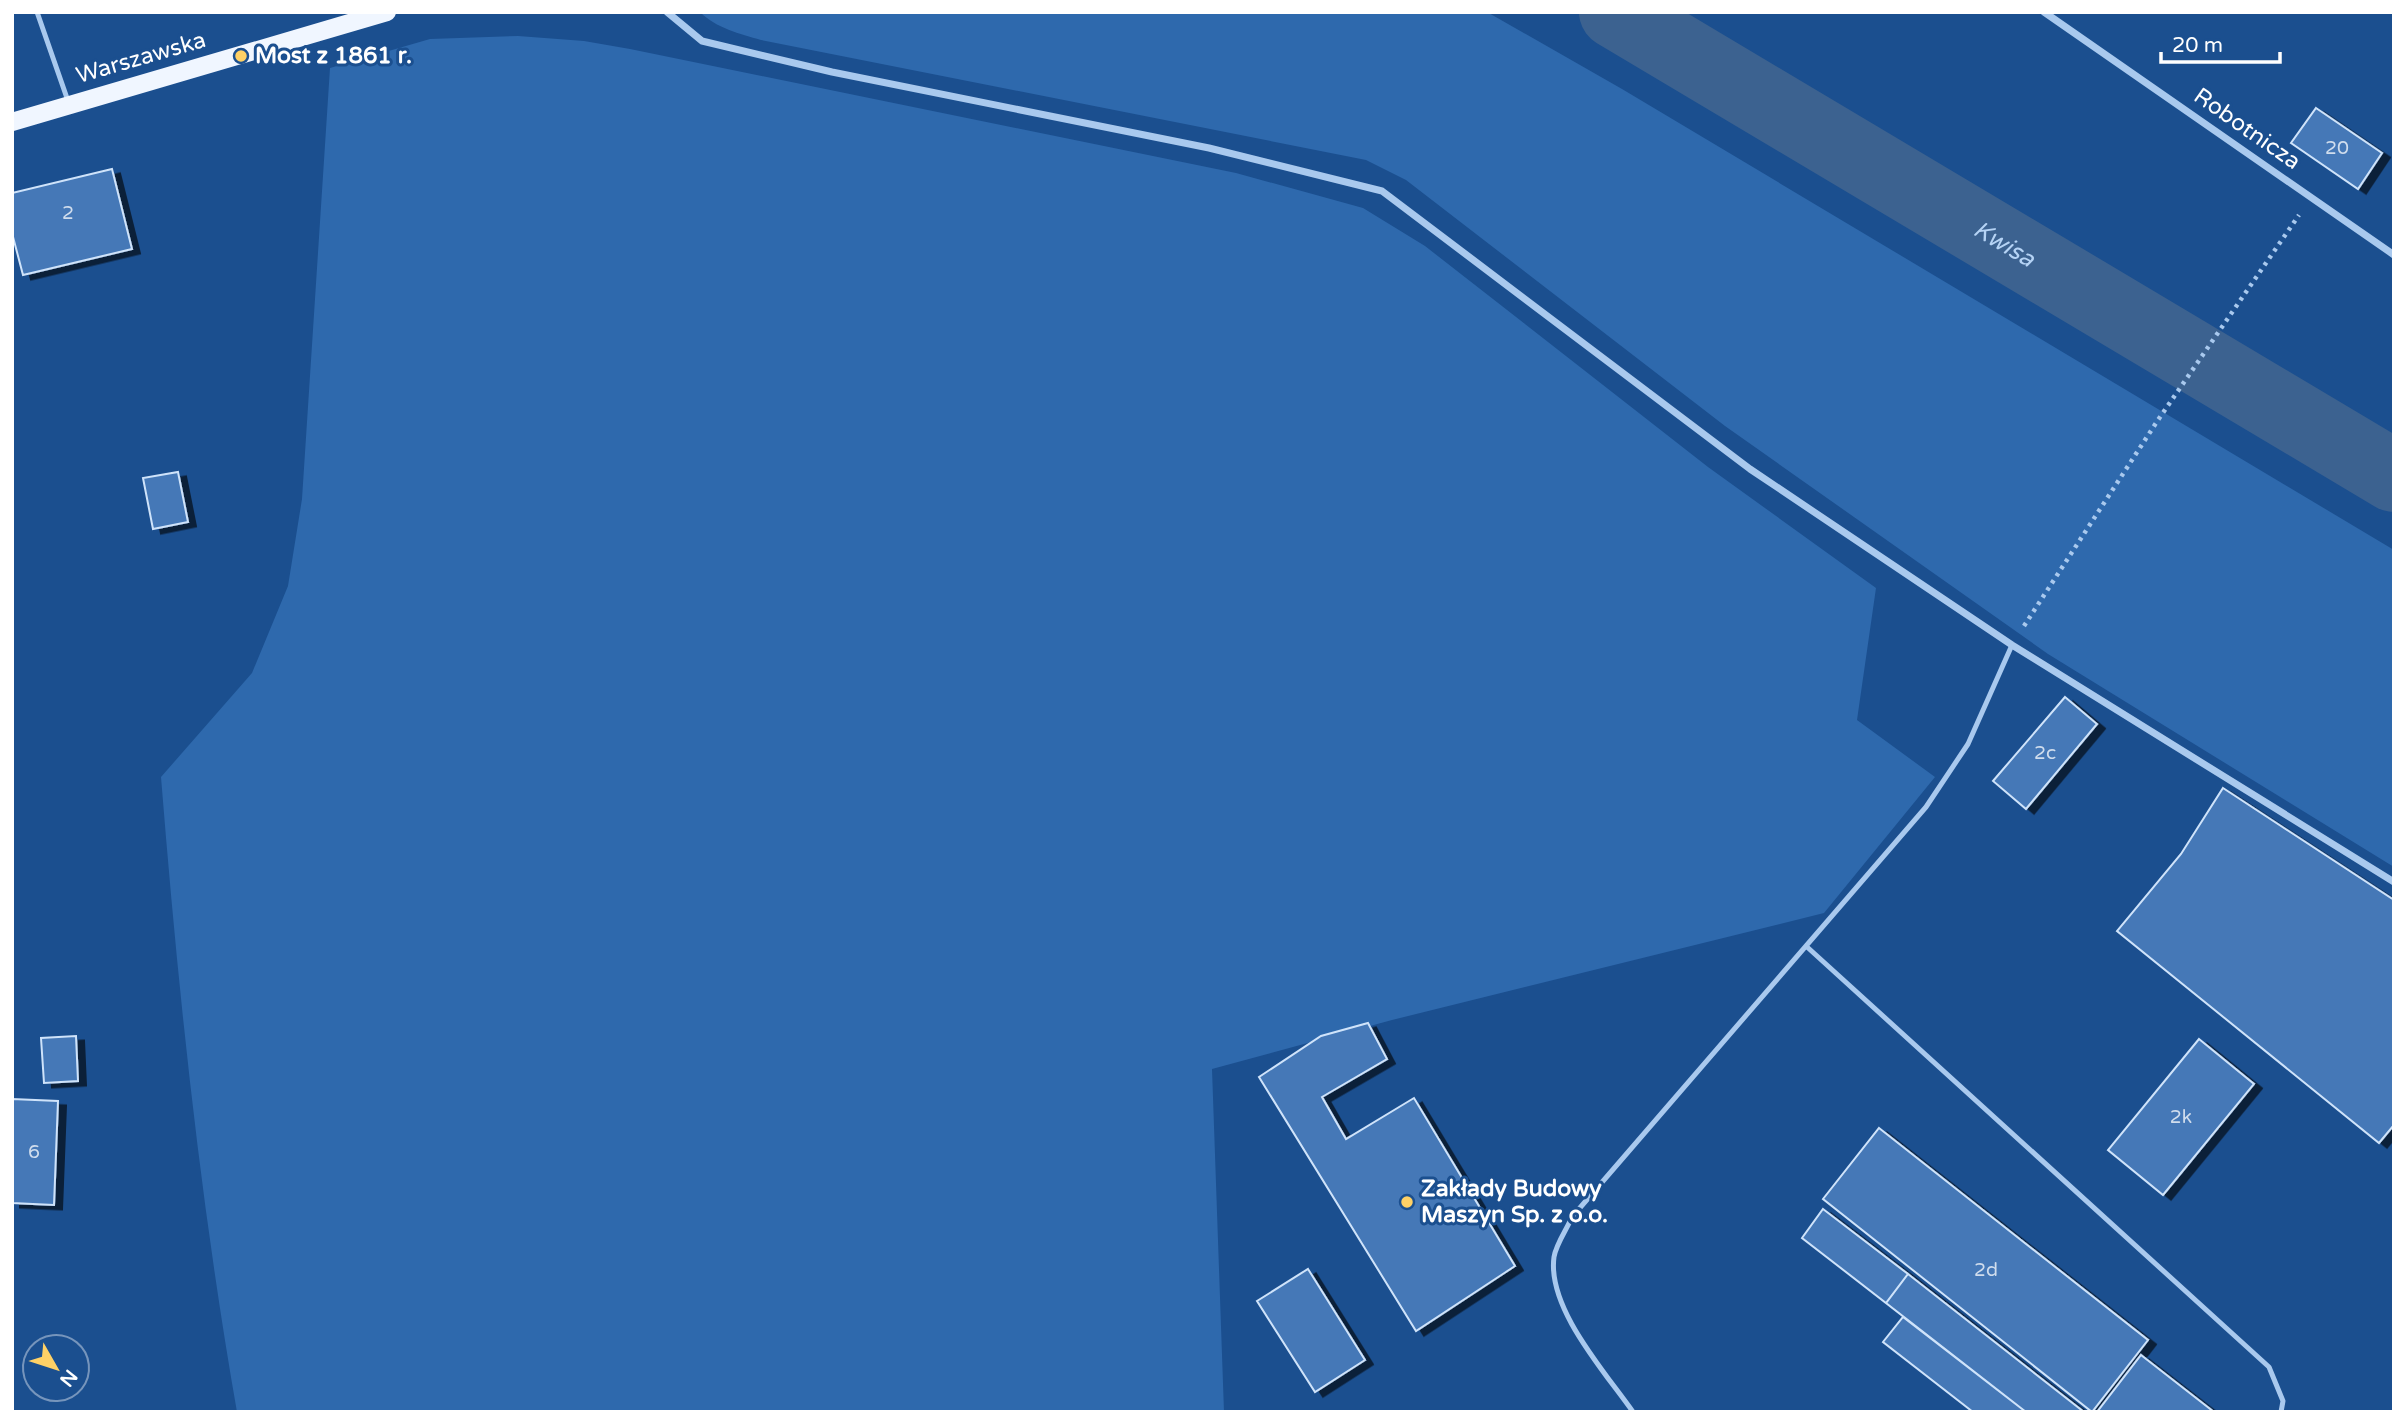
<svg xmlns="http://www.w3.org/2000/svg" width="2406" height="1424" font-family="'Varela Round',sans-serif">
	<style>
		.green { fill: #2e69ad }
		.lines { fill: none; stroke-linecap: round; stroke-linejoin: round }
		.river { stroke: #3c6290; stroke-width: 72 }
		.building { fill: #4478b7; stroke: #cfe3fa; stroke-width: 2; filter: url(#shadow) }
		.path { stroke: #a9c9ee; stroke-width: 4.5; stroke-dasharray: 3.5 5; stroke-linecap: butt }
		.lane { stroke: #a9c9ee; stroke-width: 5 }
		.street { stroke: #a9c9ee; stroke-width: 7 }
		.primary { stroke: #f0f6ff; stroke-width: 18 }
		.poi-dot { fill: #ffd166; stroke: #1b4f8f; stroke-width: 2.5 }
		.labels { text-anchor: middle; dominant-baseline: central; stroke-width: 6; stroke-linejoin: round; paint-order: stroke }
		.number-label { font-size: 19px; fill: #d0dded }
		.poi-label { font-size: 23px; font-weight: bold; fill: #fff; stroke: #1b4f8f; text-anchor: start }
		.street-label { font-size: 23px; fill: #fff; stroke: #1b4f8f }
		.water-label { font-size: 24px; font-style: italic; fill: #b5d3f5; stroke: #1b4f8f }
	</style>
	<defs>
		<filter id="shadow"><feDropShadow dx="8" dy="4.5" stdDeviation="0" flood-color="#0009"/></filter>
	</defs>
	<rect width="100%" height="100%" fill="#1b4f8f"/>
	<path class="green" d="M700,12H1487L1622,89L2394,550V867L2048,654L1725,426L1406,180L1366,160L761,40C740,34 716,28 700,12Z
		M518,36L584,41L630,49L1236,173L1363,208L1425,246L1708,467L1876,588L1857,720L1935,777L1824,913L1392,1020L1212,1069L1224,1412H237C200,1201 178,989 161,777L252,673L288,586L302,499L330,68L430,39Z"/>
	<g class="lines">
		<path class="river" id="s1" d="M1615,12L2394,476"/>
	</g>
	<path class="building" d="M2316,108L2382,153L2358,189L2291,143Z
		M112,169L132,249L23,275L12,233V193Z
		M178,472L188,522L153,529L143,478Z
		M2065,697L2097,724L2026,809L1993,781Z
		M2223,788L2394,900V1125L2379,1143L2117,931L2181,854Z
		M1368,1023L1387,1059L1322,1097L1346,1139L1414,1098L1515,1266L1416,1331L1259,1077L1321,1036Z
		M76,1036L78,1081L44,1083L41,1038Z
		M2199,1039L2254,1084L2163,1195L2108,1150Z
		M12,1099L58,1101L54,1205L12,1203Z
		M1879,1128L2148,1340L2092,1412L1823,1199Z
		M1823,1209L1908,1274L1886,1303L1802,1238Z
		M1308,1269L1365,1360L1315,1392L1257,1301Z
		M1908,1274L2084,1412H2026L1886,1303Z
		M1903,1317L2026,1412H1973L1883,1342Z
		M2141,1355L2214,1412H2097Z"/>
	<g class="lines">
		<path class="path" d="M2024,626L2158,420L2299,215"/>
		<path class="lane" d="M37,12L68,101
			M1806,946L2269,1367L2283,1401L2281,1412
			M1633,1412C1605,1372 1547,1308 1554,1257C1556,1244 1567,1229 1572,1217L1926,807L1968,744L2012,645"/>
		<path class="street" d="M667,12L702,41L832,72L1209,148L1382,191L1750,469L2012,645L2394,882
			M2044,12L2394,255"/>
		<path class="primary" d="M12,122L387,12"/>
	</g>
	<g class="poi-dot">
		<circle cx="241" cy="56" r="7"/>
		<circle cx="1407" cy="1202" r="7"/>
	</g>
	<g class="labels">
		<g class="number-label">
			<text x="2337" y="148">20</text>
			<text x="68" y="213">2</text>
			<text x="2045" y="753">2c</text>
			<text x="2181" y="1117">2k</text>
			<text x="34" y="1152">6</text>
			<text x="1986" y="1270">2d</text>
		</g>
		<g class="poi-label">
			<text x="255" y="56">Most z 1861 r.</text>
			<text x="1421" y="1189">Zakłady Budowy<tspan x="1421" dy="26">Maszyn Sp. z o.o.</tspan></text>
		</g>
		<g class="street-label">
			<text transform="translate(141 58) rotate(-16)">Warszawska</text>
			<text transform="translate(2247 129) rotate(35)">Robotnicza</text>
		</g>
		<g class="water-label">
			<text stroke="none"><textPath href="#s1" startOffset="453">Kwisa</textPath></text>
		</g>
	</g>
	<rect width="2406" height="1424" fill="none" stroke="#ffffff" stroke-width="28"/>
	<g transform="translate(56 1368) rotate(129)"><circle r="33" fill="#1b4f8f" stroke="#7695bc" stroke-width="2"/>
	<path d="M0-5L12 26L0 18L-12 26Z" fill="#ffd166"/>
	<text y="-10" font-size="19" font-weight="bold" text-anchor="middle" fill="#ffffff">N</text>
	</g>
	<path d="M2161 52v10h119v-10" fill="none" stroke="#ffffff" stroke-width="3.5"/>
	<text x="2172" y="52" font-size="21" fill="#ffffff" stroke="#1b4f8f" stroke-width="5" paint-order="stroke">20 m</text>
</svg>
